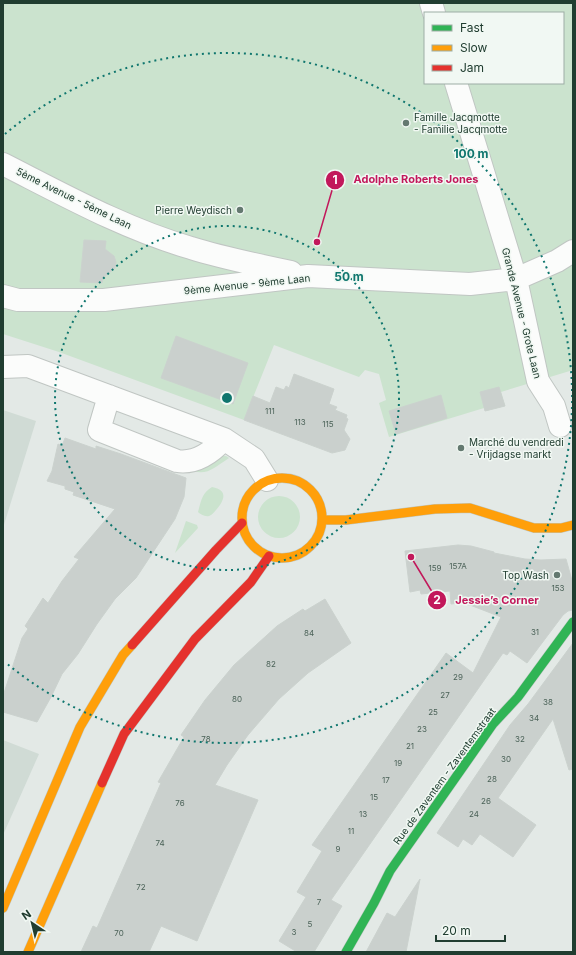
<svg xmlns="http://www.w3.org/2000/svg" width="576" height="955" font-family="Inter,sans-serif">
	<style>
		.built { fill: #d0dbd5 }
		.green { fill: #cbe3ce; fill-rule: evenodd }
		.building { fill: #cad0cd; stroke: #cbd2ce }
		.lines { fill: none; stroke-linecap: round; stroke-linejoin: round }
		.street-casing { stroke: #c0c6c3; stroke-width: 24 }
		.fast-casing { stroke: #bec7c3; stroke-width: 10 }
		.slow-casing { stroke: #bec7c3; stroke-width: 10 }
		.jam-casing { stroke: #bec7c3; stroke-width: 10 }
		.street { stroke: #fbfcfb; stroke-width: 22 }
		.fast { stroke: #30b455; stroke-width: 9 }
		.slow { stroke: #ff9f0a; stroke-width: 9 }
		.jam { stroke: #e5322d; stroke-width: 9 }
		.ring { fill: none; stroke: #0f766e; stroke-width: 2; stroke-dasharray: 2 4 }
		.poi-dot { fill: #647970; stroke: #f1f8f3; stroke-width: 1.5 }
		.labels { text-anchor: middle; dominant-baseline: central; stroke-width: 3; stroke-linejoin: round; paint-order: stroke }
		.number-label { font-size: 8px; fill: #4b6258 }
		.poi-label { font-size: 10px; fill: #203d30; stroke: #f1f8f3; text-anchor: start }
		.street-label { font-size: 10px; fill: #203d30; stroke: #f1f8f3 }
		.centre { fill: #0f766e; stroke: #f1f8f3; stroke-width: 2 }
		.ring-label { font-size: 12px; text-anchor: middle; font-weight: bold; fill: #0f766e; stroke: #f1f8f3; stroke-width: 3; stroke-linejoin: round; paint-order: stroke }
		.leader { fill: none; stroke: #c2185b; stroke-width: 1.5 }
		.callout-dot { fill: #c2185b; stroke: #f1f8f3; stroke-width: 1.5 }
		.mark-label { font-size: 12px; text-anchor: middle; font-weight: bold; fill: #fff }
		.callout-label { font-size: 11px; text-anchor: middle; font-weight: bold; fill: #c2185b; stroke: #f1f8f3; stroke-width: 3; stroke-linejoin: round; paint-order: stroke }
	</style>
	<rect width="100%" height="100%" fill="#e3e9e6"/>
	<path class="built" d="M3,410L36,421L3,528Z
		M3,740L39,754L3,835Z"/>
	<path class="green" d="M3,3H573V370L501,392L505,406L486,411L484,408L389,437L379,403L386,400L379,374L365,370L359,377L274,345L244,420L59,352L3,334ZM425,13H563V83H425Z
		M218,456H226L229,458C212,469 207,477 186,469Z
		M212,487C229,490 224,501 216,510C214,512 212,515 209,516C205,517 200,514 198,512C201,501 202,493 212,487Z
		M258 517a21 21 0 1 1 42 0a21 21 0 1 1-42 0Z
		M186,521L197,525L198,528L175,553Z"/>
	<path class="building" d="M84,240L106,241L105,249L114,256L116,262L115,268L103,278L102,283L80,282Z
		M176,336L248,363L233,404L161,378Z
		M294,374L334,389L329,404L337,407L335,410L347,415L346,418L348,419L344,430L350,439L345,450L332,453L244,420L253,396L270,403L276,387L284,390L286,386L289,388Z
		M499,387L505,406L485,411L480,392Z
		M441,395L447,418L396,434L389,411Z
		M65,438L96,449V446L121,454L186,478L184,497L175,519L136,578L115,599L97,624L78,654L62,674L51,697L37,722L3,712V696L22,638L28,629L25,626L43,598L48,603L62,581L79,559L74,557L115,509L73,495L74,492L65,489V486L47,481L52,471L58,444L62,446Z
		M458,545L471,546L494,552V553L525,559L541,560L566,559L573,584V610L568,611L563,615L527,663L510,651L507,655L503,653L331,900L342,906L314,952H297L279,941L306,897L297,892L322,851L312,845L446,653L473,673L501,617L470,605L459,603L451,604L450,591L421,594L420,590L410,592L405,551Z
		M325,599L351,643L308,673L279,699L248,735L227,765L215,785L258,800L197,941L161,926L149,952H81L93,926L97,928L161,783L158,782L184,737L181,735L205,700L234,665L277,626L303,609L305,611Z
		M573,643V769L569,770L553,719L498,798L536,825L513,857L480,834L472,845L463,839L458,847L437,833L510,725L528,704Z
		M420,879L406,952H366L387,913L395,917Z"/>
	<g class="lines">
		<g class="street-casing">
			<path id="street" d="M431,3L434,13
				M456,83L516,279L538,381L554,406L560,426
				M3,164C64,195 125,229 191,248C223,258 257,265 291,272
				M3,296L18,300H104L308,276L470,284L516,279L557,261L573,251
				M3,367L28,366L224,439L254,459L267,480
				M109,396L99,430L177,461C196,464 212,452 224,439"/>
		</g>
		<g class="fast-casing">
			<path id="fast" d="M346,952L374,903L390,871L493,724L518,697L573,622"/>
		</g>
		<g class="slow-casing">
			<path id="slow" d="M242 518a40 40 0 1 1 80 0a40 40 0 1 1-80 0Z
				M322,520H346L435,509L470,508L534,528H561L573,525
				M3,908L80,727L123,655L132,645
				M28,952L102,783"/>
		</g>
		<g class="jam-casing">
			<path id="jam" d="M132,645L216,550L242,523
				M102,783L124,734L195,639L251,582L269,556"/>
		</g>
		<use href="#street" class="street"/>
		<use href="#fast" class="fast"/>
		<use href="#slow" class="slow"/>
		<use href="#jam" class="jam"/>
	</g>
	<g class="ring">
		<circle cx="227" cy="398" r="172"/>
		<path d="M5 134A345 345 0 1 1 5 662"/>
	</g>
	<g class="poi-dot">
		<circle cx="406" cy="123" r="4"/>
		<circle cx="240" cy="210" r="4"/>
		<circle cx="461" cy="448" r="4"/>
		<circle cx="557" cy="575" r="4"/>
	</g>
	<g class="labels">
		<g class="number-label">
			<text x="270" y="411">111</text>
			<text x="300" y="422">113</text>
			<text x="328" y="424">115</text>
			<text x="458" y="566">157A</text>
			<text x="435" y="568">159</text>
			<text x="558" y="588">153</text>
			<text x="535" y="632">31</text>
			<text x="309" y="633">84</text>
			<text x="271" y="664">82</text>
			<text x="458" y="677">29</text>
			<text x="445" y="695">27</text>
			<text x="237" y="699">80</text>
			<text x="548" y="702">38</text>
			<text x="433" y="712">25</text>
			<text x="534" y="718">34</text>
			<text x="422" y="729">23</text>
			<text x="206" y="739">78</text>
			<text x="520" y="739">32</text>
			<text x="410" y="746">21</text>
			<text x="506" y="759">30</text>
			<text x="398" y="763">19</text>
			<text x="492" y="779">28</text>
			<text x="386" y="780">17</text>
			<text x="374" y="797">15</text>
			<text x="486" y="801">26</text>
			<text x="180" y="803">76</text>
			<text x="363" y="814">13</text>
			<text x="474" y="814">24</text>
			<text x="351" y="831">11</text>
			<text x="160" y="843">74</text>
			<text x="338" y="849">9</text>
			<text x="141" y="887">72</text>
			<text x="319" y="902">7</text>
			<text x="310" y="924">5</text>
			<text x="294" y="932">3</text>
			<text x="119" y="933">70</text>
		</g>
		<g class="poi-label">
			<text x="414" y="117">Famille Jacqmotte<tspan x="414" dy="12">- Familie Jacqmotte</tspan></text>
			<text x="232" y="210" text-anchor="end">Pierre Weydisch</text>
			<text x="469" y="442">Marché du vendredi<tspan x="469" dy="12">- Vrijdagse markt</tspan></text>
			<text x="549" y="575" text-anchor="end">Top Wash</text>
		</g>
		<g class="street-label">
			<text transform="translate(74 198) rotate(26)">5ème Avenue - 5ème Laan</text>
			<text transform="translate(247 284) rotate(-6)">9ème Avenue - 9ème Laan</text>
			<text transform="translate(522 313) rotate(76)">Grande Avenue - Grote Laan</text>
			<text transform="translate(444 776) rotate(-54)">Rue de Zaventem - Zaventemstraat</text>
		</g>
	</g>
	<circle cx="227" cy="398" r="6" class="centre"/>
	<g class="ring-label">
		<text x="471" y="158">100 m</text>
		<text x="349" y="281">50 m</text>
	</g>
	<path class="leader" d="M317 242L335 180M411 557L437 600"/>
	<g class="callout-dot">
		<circle cx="317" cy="242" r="4"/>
		<circle cx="411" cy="557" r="4"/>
		<circle cx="335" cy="180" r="10"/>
		<circle cx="437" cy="600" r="10"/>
	</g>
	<g class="mark-label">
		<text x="335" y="184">1</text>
		<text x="437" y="604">2</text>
	</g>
	<g class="callout-label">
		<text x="416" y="183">Adolphe Roberts Jones</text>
		<text x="497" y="604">Jessie’s Corner</text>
	</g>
	<rect width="576" height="955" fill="none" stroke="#203d30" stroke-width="8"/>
	<rect x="424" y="12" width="140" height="72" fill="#f1f8f3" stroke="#9dada5"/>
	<rect x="432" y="25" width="20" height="6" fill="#30b455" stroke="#9dada5"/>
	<text x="460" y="32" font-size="12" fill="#203d30">Fast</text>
	<rect x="432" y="45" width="20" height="6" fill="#ff9f0a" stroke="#9dada5"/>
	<text x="460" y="52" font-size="12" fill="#203d30">Slow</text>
	<rect x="432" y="65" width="20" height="6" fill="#e5322d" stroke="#9dada5"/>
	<text x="460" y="72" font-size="12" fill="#203d30">Jam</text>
	<g transform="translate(32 923) rotate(325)" stroke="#f1f8f3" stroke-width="3" paint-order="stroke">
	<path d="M0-3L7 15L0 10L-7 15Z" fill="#203d30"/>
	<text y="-6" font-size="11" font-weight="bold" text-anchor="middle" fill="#203d30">N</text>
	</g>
	<path d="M436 935v6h69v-6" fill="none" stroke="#203d30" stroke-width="2"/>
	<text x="442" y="935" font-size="12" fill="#203d30" stroke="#f1f8f3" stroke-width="3" paint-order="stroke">20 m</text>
</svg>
